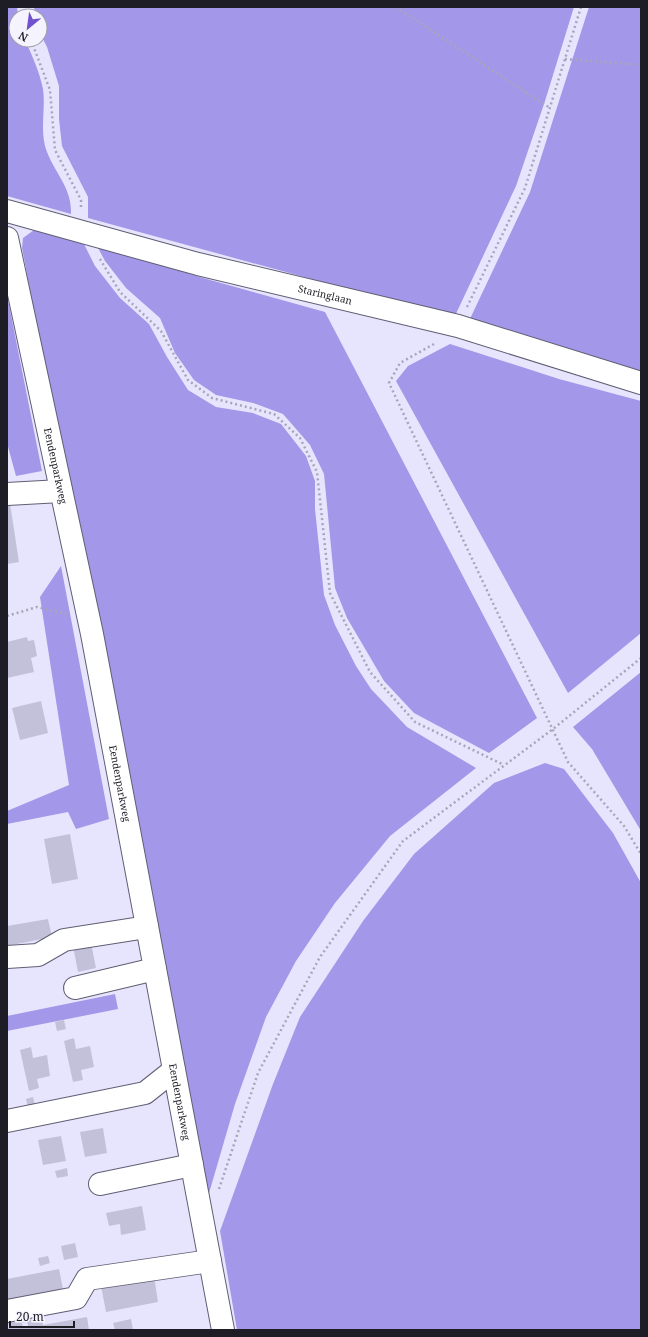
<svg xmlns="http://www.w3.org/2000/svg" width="648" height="1337" font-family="'Noto Serif',serif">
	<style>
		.forest { fill: #a397e9 }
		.building { fill: #c3c1d9; fill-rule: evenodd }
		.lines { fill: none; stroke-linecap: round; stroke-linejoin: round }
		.minor-casing { stroke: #605e73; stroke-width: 24 }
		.path { stroke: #a7a6b9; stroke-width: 2.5; stroke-dasharray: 2 3; stroke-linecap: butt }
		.minor { stroke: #fff; stroke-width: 22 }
		.labels { text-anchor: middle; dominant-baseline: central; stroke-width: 3.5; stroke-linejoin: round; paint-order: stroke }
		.street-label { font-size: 10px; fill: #1e1d25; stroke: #f5f4fe }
	</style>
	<rect width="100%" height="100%" fill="#e7e5fd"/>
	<path class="forest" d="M7,7H17L18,16H16V40H25C32,55 40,73 43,89C46,109 39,132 47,152C56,175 72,188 71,214L7,196Z
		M34,7H574L545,101L516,186L454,318L88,218V197L62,146L59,119V86L47,47L40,33V16H35Z
		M589,7H641V372L468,323L530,192Z
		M34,230L83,242L95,266L120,298L149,324L167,357L188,390L216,407L253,413L281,424L306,456L315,481V509L324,595L335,625L356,666L371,689L407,727L476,768L390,836L335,903L296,961L266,1017L235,1104L205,1207L22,248L23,238Z
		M96,244L203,278L325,312L537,718L489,753L414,713L384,681L347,618L335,588L324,474L310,445L283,414L253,403L216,395L194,380L175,353L160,318L126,288L105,261Z
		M7,295L42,471L16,476L7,443Z
		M450,344L559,379L641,401V633L568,693L396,381L408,366Z
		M61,566L109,819L76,829L68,812L7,824V811L69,785L40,597Z
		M641,672V831L592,749L573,727Z
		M545,763L564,769L613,833L641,883V1330H237L220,1231L273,1084L300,1017L363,921L414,854L494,783Z
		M115,994L118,1009L7,1031V1016Z"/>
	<path class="building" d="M7,497H9L19,562L7,564Z
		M27,637L28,641L34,640L37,656L31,658L34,672L7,678V642Z
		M41,701L48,733L20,740L12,708Z
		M70,834L78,879L52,884L44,839Z
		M48,919L52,937L7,946V926Z
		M91,943L96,968L78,972L73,946Z
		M64,1020L66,1029L57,1031L55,1022Z
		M74,1038L76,1049L90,1046L94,1067L81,1070L83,1080L73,1082L64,1041Z
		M31,1047L33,1058L47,1055L50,1076L37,1079L39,1088L29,1091L20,1050Z
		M33,1097L35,1105L28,1107L26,1099Z
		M103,1128L107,1153L85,1157L80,1132Z
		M61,1136L66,1161L43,1165L38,1140Z
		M67,1168L68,1176L57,1178L55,1171Z
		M142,1206L146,1230L121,1235L120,1224L109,1226L106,1213Z
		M75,1243L78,1257L64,1260L61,1246Z
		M48,1256L50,1263L40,1266L38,1258Z
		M59,1269L63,1289L7,1300V1279Z
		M154,1276L158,1302L106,1312L101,1286Z
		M41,1311L43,1325L87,1317L89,1330H7L9,1327L7,1319ZM27,1322L28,1326L23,1327L22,1323Z
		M131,1319L133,1330H115L113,1323Z"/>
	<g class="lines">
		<g class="minor-casing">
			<g id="minor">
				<path id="s1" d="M7,211L198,264L458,326L641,383"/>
				<path id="s2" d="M7,238L92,634L223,1330"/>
				<path d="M7,494L61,491"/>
				<path d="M7,957L38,955L64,940L147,927"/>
				<path d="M75,988L155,969"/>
				<path d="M7,1121L145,1093L174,1070"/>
				<path d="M100,1184L192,1165"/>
				<path d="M7,1311L76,1298L87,1279L210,1261"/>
			</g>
		</g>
		<path class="path" d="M396,7L550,108
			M25,16L26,7
			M31,40L50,90L55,150L81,200V209
			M565,59L641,65
			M100,259L120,292L161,331L188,380L212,398L274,414L300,438L317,472L330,593L370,672L415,722L504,765
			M467,307L525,188L581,7
			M434,344L400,363L389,383L568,762L624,826L641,854
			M7,616L37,607L67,614
			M219,1189L258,1073L320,957L403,841L553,729L641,658"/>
		<use href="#minor" class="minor"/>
	</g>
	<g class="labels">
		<g class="street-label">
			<text stroke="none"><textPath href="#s1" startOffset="329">Staringlaan</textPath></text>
			<text stroke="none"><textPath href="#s2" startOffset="233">Eendenparkweg</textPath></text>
			<text stroke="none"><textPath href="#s2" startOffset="557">Eendenparkweg</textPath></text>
			<text stroke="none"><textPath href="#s2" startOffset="881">Eendenparkweg</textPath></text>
		</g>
	</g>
	<rect width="648" height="1337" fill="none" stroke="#1e1d25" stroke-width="16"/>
	<g transform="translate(28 28) rotate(209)"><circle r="19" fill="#f5f4fe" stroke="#9f9ea7"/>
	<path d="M0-3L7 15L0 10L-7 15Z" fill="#7052cc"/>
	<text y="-6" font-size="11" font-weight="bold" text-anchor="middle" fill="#1e1d25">N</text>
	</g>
	<path d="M10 1321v6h64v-6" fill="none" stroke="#1e1d25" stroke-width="2"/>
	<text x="16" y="1321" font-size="12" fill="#1e1d25" stroke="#f5f4fe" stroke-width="3" paint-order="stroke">20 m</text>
</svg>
